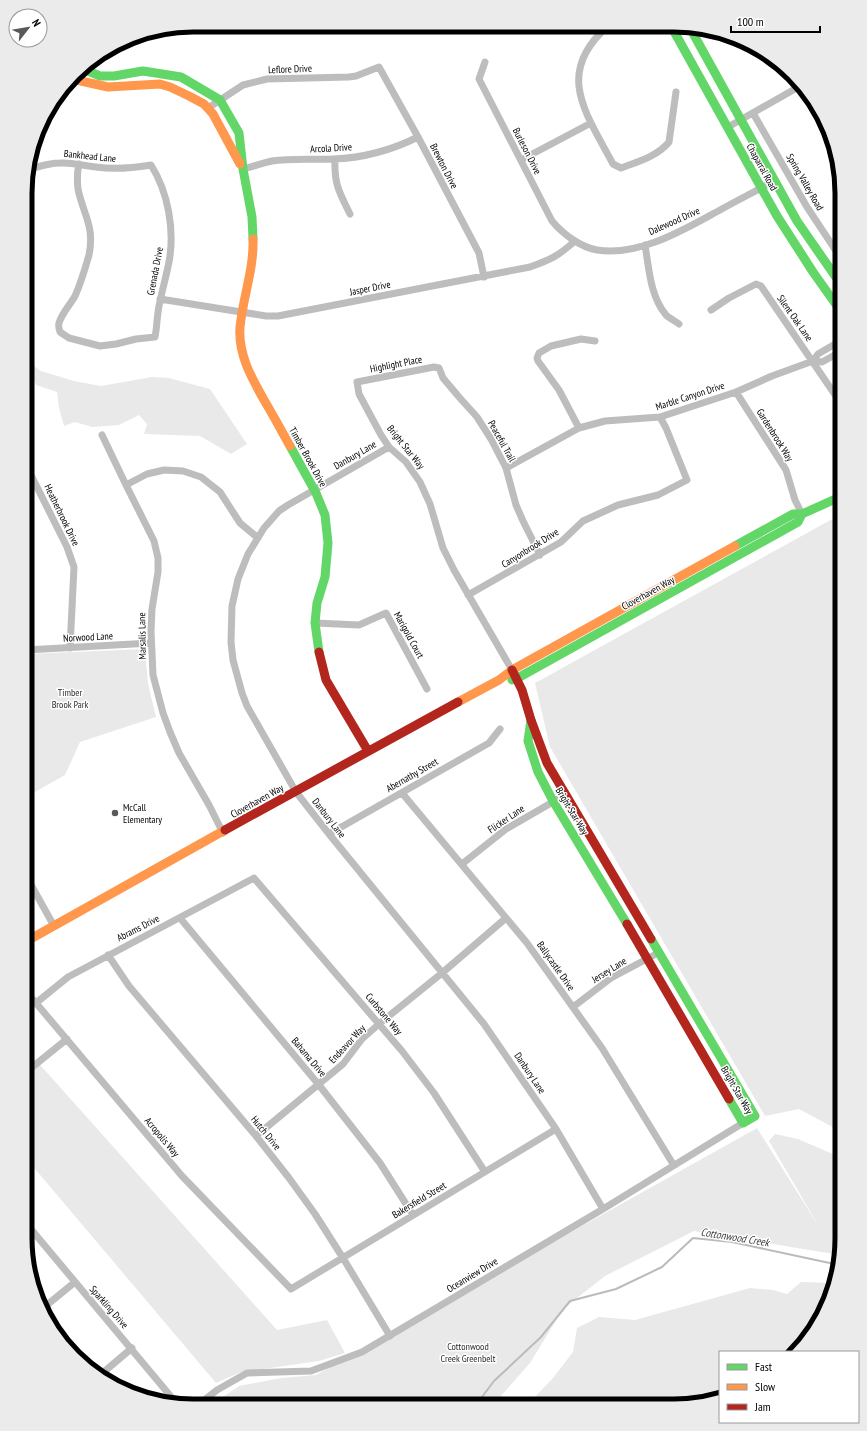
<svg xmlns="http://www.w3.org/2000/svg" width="867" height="1431" font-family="'PT Sans Narrow',sans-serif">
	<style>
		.green { fill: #e9e9e9 }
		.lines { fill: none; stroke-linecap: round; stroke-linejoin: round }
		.stream { stroke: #bbb; stroke-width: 2 }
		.street { stroke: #bdbdbd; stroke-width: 7 }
		.fast { stroke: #63d668; stroke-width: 9 }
		.slow { stroke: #ff974d; stroke-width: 9 }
		.jam { stroke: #b3261e; stroke-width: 9 }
		.poi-dot { fill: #595959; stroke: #fff; stroke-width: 1.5 }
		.labels { text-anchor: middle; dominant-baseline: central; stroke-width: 3; stroke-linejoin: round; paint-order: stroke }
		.street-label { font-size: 10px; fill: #000; stroke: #fff }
		.park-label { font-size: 10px; fill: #2e2e2e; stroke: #fff }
		.poi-label { font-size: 10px; fill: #000; stroke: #fff; text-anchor: start }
		.water-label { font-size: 11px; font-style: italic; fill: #3f3f3f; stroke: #fff }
		.rim { fill: none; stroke: #000; stroke-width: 5 }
	</style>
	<rect width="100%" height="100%" fill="#fff"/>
	<path class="green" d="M26,360L41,371L74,381L101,386L152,377L169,378L210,389L247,444L231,454L200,436L144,434L147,424L139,415L119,425L92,427L75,422L64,426L59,408L57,392L36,385Z
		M842,515V1132L799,1109L765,1116L550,747L535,683L836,517Z
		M145,649L148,684L156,717L80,742L65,775L26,797V654Z
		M25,1048L277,1330L327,1320L345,1353L319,1361L241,1372L216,1383L25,1157Z
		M757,1128L821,1230L769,1141L775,1134L798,1139L842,1158V1250L840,1255L694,1231L605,1276L563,1309L530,1363L493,1405H211L239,1386L281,1378L316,1375Z
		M801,1282L835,1283L833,1292L808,1340L796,1352H720V1397L675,1406H532L533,1399L553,1378L573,1352L577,1328L599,1317L635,1320L750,1288L773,1290L787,1294Z"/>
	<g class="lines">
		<path class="stream" d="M476,1405L494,1381L541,1337L570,1301L616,1289L662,1267L693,1238L732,1242L839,1265"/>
		<path class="street" d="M608,26C554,73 586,113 613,164L621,168C637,162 658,156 669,142L676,92
			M485,62L479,79L552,221C563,234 580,247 597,250C639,257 685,229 720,210C738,200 756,191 774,181
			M208,108L243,85L267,79L349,77L356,76L379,67L418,137L479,253L484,277
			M753,113L807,207L842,260
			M728,127L802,85
			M335,159C334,184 339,192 350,214
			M521,160L591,123
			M243,169C252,167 262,163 272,161C292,158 313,160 333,159C363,158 392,150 418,137
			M27,170C38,167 48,163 60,163C72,162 84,166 96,167C115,170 133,168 151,165C168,192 175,230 169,262C166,277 162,291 159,306C157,316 157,327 155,337L136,339L116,344L100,346L69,338L60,332C59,329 58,326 59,323C62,313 70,305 75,296C81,283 85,269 89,255C95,226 83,214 78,189C77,180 77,172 79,164
			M645,245C649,268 650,296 666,315C669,318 675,321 679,324
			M160,299L266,316H278L530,267C552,259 558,256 575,241
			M711,310L729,298L756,284L761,286L842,405
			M813,361L822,362L842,351
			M736,392L786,470L795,500L802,514
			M579,428L559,390L538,361L537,358L539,353L551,346L581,339L595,341
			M102,435L126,485L154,541L158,558V572L152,609L151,631L153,675L163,713L170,732L179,753L209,805L223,833
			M389,447L288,505L279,511L264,528L248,554L238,579L232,606L231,642L233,660L242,693L247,706L296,792L329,834L484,1024L556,1129L603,1209
			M26,465L67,547L74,567L70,648
			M506,468L579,428L605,421L660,417L736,392L772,376L813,361L818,354L842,340
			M126,485L147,474L164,470L183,471L201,477L220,492L240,523L258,538
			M468,595L561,542L583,521L618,505L658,495L687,480L666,428L660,417
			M315,623L359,625L386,613L427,689
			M26,650L151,643
			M512,670L454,570L443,548L430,504L420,482L406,462L389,447L381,435L359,394L357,382L434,367L439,368L443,378L459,397L477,417L491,439L506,468L516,505L523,521L540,555
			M402,793L527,943L602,1048L673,1164
			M329,834L489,743L500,729
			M462,864L506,829L565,795
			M25,874L54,926
			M180,918L319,1085L380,1163L413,1215
			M108,955L129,986L256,1136L289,1178L315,1214L343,1258L390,1336
			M25,990L182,1176L291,1289L556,1129
			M36,1003L68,977L254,878L402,1051L434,1093L485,1172
			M573,1007L611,978L658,953
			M25,1073L67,1039
			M256,1136L343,1064L362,1039L379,1024L442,973L506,918
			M25,1222L178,1405
			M42,1309L75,1282
			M99,1376L132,1348
			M198,1405L217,1390L247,1373L311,1371L362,1352L603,1209L743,1123"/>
		<path class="fast" d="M671,26L777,216L813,272L842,313
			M689,26L797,221L842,286
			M81,68L100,76H114L143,71L181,77L220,100L239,133L243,169L252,217L253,239
			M290,446L316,493L325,515L328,543L325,577L317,603L315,623L319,652
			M735,546L793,514H802L842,496
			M512,680L516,679L798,522L802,514
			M531,720L528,741L538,772L553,801L627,924
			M651,939L755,1116L743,1123L729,1099"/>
		<path class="slow" d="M72,79L108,87L160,84L170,87L189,96L204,104L213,114L240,164
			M253,239C254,269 243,297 240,327C238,354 251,377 264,400C273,415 281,430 290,446
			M458,702L499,680L512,670L735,546
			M25,942L225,830"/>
		<path class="jam" d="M319,652L326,680L368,751
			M512,670L522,690L531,720L547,763L651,939
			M225,830L458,702
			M627,924L729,1099"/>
	</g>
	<circle class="poi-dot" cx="115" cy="813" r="4"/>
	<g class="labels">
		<g class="street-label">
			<text transform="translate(290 69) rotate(-2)">Leflore Drive</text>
			<text transform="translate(331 148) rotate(-3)">Arcola Drive</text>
			<text transform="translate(527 151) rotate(63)">Burleson Drive</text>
			<text transform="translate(90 156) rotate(6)">Bankhead Lane</text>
			<text transform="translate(444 166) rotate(63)">Brewton Drive</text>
			<text transform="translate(762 167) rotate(61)">Chaparral Road</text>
			<text transform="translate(805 182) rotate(60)">Spring Valley Road</text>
			<text transform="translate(674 221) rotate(-24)">Dalewood Drive</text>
			<text transform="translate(155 271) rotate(-79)">Grenada Drive</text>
			<text transform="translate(370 288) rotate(-11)">Jasper Drive</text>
			<text transform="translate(795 318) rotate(55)">Silent Oak Lane</text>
			<text transform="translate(396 364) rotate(-11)">Highlight Place</text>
			<text transform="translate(690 396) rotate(-18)">Marble Canyon Drive</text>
			<text transform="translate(775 435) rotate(58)">Gardenbrook Way</text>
			<text transform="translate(502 441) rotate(61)">Peaceful Trail</text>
			<text transform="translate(406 447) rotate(51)">Bright Star Way</text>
			<text transform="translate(355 455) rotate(-30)">Danbury Lane</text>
			<text transform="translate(308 457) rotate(61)">Timber Brook Drive</text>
			<text transform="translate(62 515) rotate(64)">Heatherbrook Drive</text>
			<text transform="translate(530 548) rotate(-32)">Canyonbrook Drive</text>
			<text transform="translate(648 593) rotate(-29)">Cloverhaven Way</text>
			<text transform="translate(409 635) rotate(61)">Marigold Court</text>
			<text transform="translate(142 636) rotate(-91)">Marsalis Lane</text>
			<text transform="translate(88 637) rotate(-3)">Norwood Lane</text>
			<text transform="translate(412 775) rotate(-30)">Abernathy Street</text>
			<text transform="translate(257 801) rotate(-29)">Cloverhaven Way</text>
			<text transform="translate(572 811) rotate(59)">Bright Star Way</text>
			<text transform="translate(329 818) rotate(52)">Danbury Lane</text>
			<text transform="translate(506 819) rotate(-34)">Flicker Lane</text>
			<text transform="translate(138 928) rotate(-27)">Abrams Drive</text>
			<text transform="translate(556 966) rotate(55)">Ballycastle Drive</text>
			<text transform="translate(609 970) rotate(-32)">Jersey Lane</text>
			<text transform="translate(384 1014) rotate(50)">Curbstone Way</text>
			<text transform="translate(347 1044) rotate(-47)">Endeavor Way</text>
			<text transform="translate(309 1057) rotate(50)">Bahama Drive</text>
			<text transform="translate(530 1073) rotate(56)">Danbury Lane</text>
			<text transform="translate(737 1090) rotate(60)">Bright Star Way</text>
			<text transform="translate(266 1133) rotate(51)">Hutch Drive</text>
			<text transform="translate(162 1137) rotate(50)">Acropolis Way</text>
			<text transform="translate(419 1200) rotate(-31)">Bakersfield Street</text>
			<text transform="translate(472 1275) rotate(-31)">Oceanview Drive</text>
			<text transform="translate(109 1307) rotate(49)">Sparkling Drive</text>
		</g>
		<g class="park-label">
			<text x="70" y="692">Timber<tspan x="70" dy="12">Brook Park</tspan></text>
			<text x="468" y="1346">Cottonwood<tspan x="468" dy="12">Creek Greenbelt</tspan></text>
		</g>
		<g class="poi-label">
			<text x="123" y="807">McCall<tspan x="123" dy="12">Elementary</tspan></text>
		</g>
		<g class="water-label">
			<text transform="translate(735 1237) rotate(9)">Cottonwood Creek</text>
		</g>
	</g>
	<path d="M0 0H867V1431H0ZM193 32H674A161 161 0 0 1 835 193V1238A161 161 0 0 1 674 1399H193A161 161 0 0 1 32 1238V193A161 161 0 0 1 193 32Z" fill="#ebebeb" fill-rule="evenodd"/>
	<path class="rim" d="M193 32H674A161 161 0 0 1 835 193V1238A161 161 0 0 1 674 1399H193A161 161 0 0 1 32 1238V193A161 161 0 0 1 193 32Z"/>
	<rect x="719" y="1351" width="140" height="72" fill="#ffffff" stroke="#999999"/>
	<rect x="727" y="1364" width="20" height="6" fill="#63d668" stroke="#999999"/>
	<text x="755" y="1371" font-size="12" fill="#000000">Fast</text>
	<rect x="727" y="1384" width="20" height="6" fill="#ff974d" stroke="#999999"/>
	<text x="755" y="1391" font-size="12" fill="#000000">Slow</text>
	<rect x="727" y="1404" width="20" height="6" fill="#b3261e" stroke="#999999"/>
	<text x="755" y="1411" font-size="12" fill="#000000">Jam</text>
	<g transform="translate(28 28) rotate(59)"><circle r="19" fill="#ffffff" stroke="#999999"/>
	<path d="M0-3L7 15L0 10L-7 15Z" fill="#595959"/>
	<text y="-6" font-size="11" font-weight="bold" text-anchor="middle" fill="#000000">N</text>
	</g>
	<path d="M731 26v6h89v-6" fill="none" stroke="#000000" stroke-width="2"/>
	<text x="737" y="26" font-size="12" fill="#000000" stroke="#ffffff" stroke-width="3" paint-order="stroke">100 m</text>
</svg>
